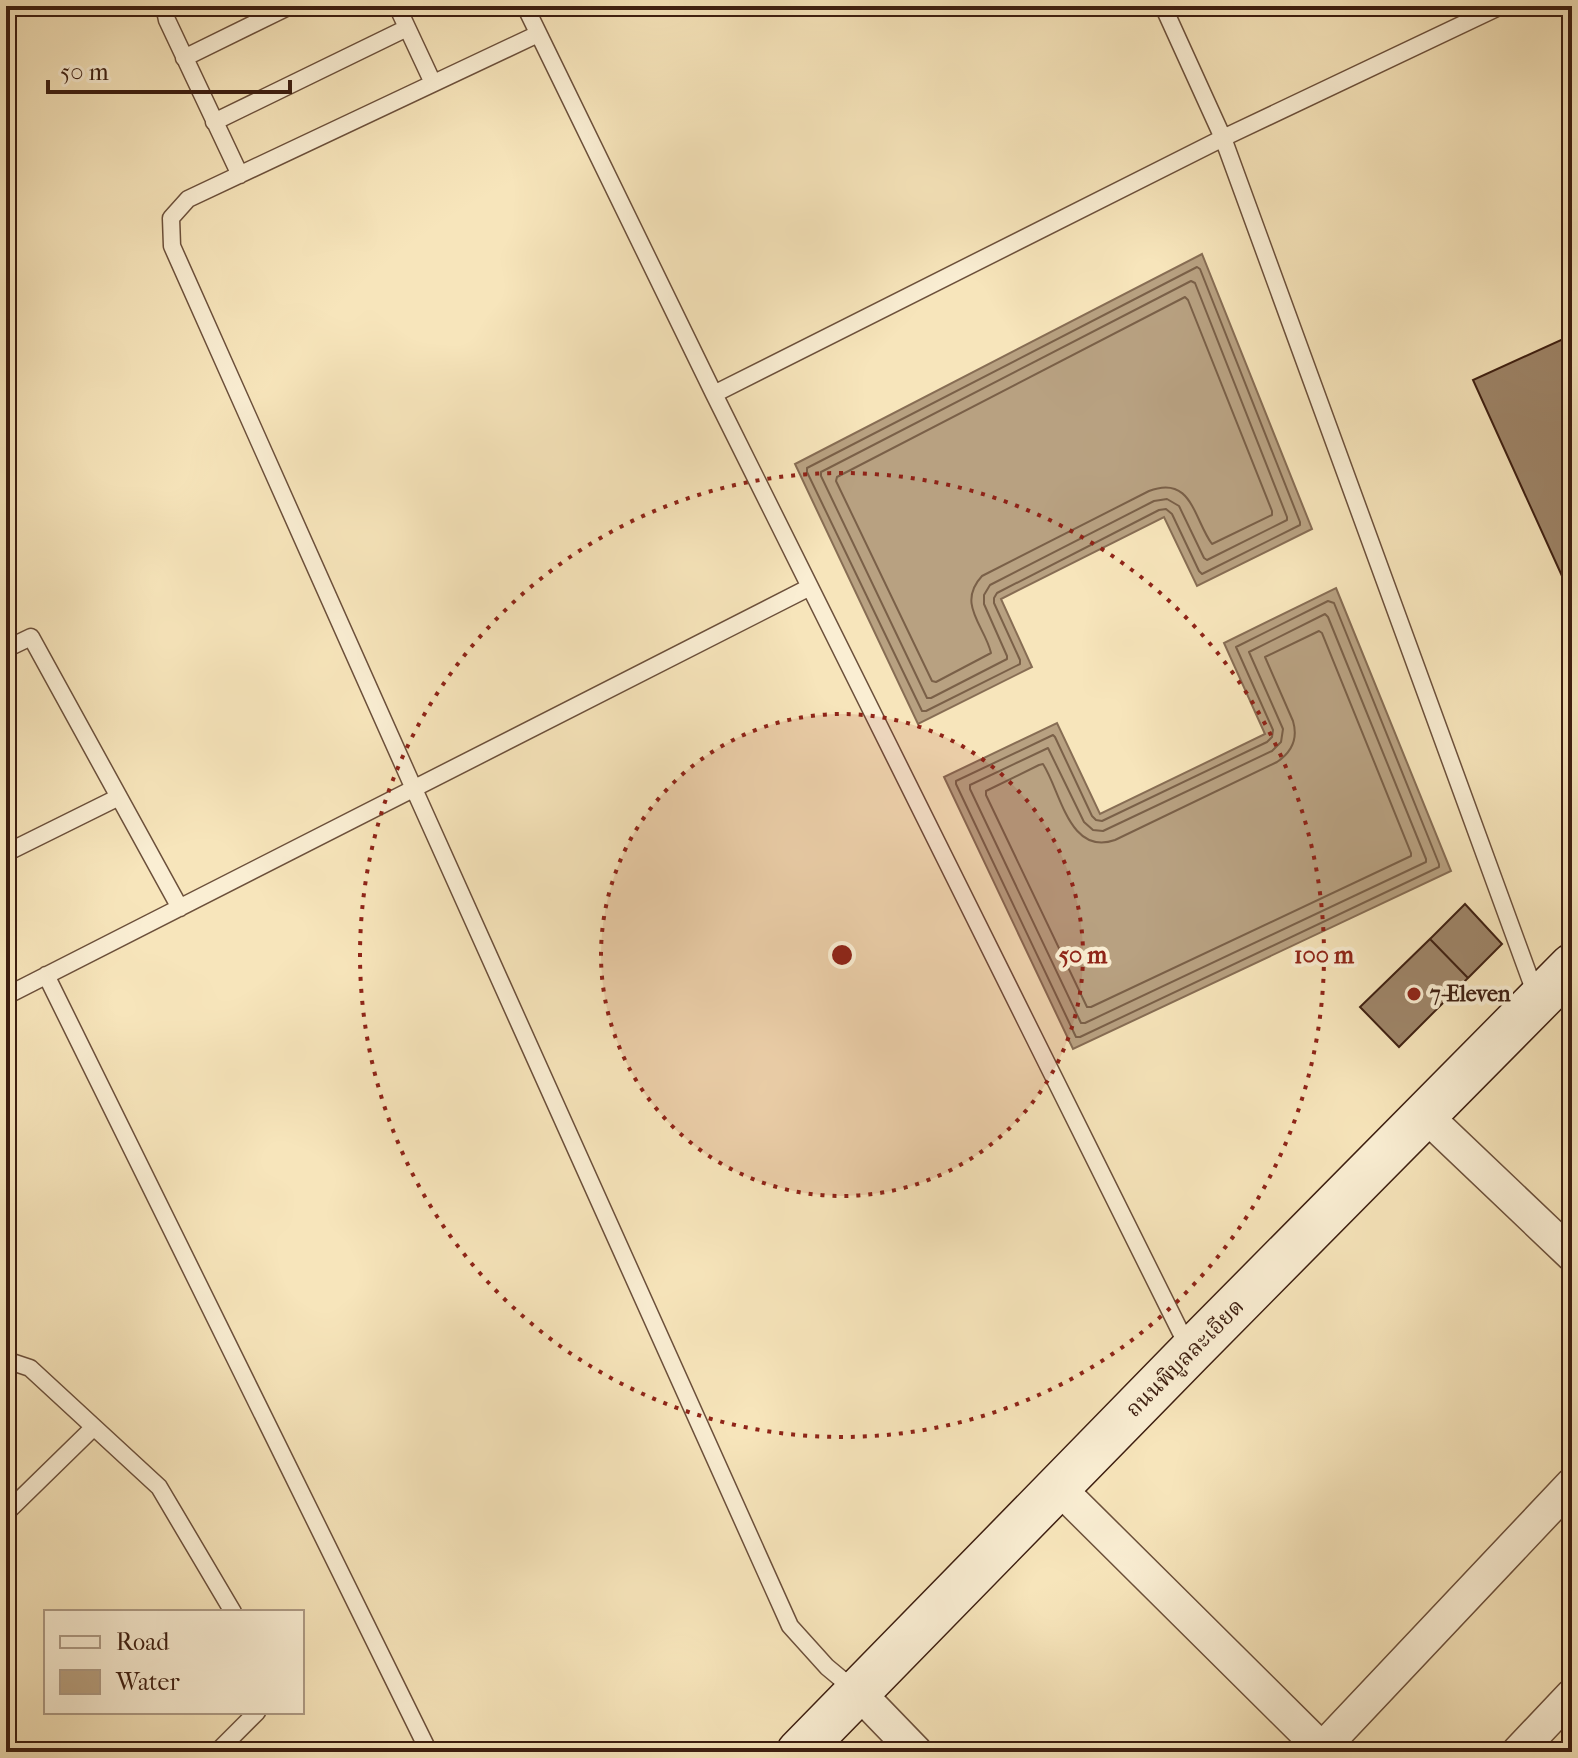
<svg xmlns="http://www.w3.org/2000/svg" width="1578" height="1758" font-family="'IM FELL French Canon','Noto Serif Thai',serif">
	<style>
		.water { fill: #b8a181; stroke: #876d54; stroke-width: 2 }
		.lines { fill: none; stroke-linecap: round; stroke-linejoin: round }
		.shore { stroke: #7a6048; stroke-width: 2 }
		.building { fill: #9e8569; stroke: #3d1e10; stroke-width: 2 }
		.lane-casing { stroke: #6c503b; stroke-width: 19 }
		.street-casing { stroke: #6c503b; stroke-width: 35 }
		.secondary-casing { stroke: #3d1e10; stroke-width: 47 }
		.lane { stroke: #faeed3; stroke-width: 16 }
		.street { stroke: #faeed3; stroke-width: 32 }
		.secondary { stroke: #faeed3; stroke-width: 44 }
		.ring { fill: none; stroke: #8f2418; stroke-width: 4; stroke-dasharray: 4 8 }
		.poi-dot { fill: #8f2418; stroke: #faeed3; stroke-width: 3 }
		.labels { text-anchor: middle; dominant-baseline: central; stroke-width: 8; stroke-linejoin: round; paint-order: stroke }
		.poi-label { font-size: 22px; font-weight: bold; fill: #3d1e10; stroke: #faeed3; text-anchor: start }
		.street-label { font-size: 22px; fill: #3d1e10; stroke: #faeed3 }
		.centre { fill: #8f2418; stroke: #faeed3; stroke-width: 4 }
		.ring-label { font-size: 24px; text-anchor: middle; font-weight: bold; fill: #8f2418; stroke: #faeed3; stroke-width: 8; stroke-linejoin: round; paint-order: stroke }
	</style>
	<rect width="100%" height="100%" fill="#f7e5bb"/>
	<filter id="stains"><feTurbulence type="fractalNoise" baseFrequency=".0025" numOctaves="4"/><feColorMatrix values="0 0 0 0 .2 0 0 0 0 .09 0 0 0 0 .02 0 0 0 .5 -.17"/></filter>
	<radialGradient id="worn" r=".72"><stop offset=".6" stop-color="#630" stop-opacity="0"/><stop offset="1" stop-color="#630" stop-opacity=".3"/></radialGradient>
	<path class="water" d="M1202,254L1312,529L1197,586L1164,517L1001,599L1032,667L918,724L795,464Z
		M1336,588L1451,871L1073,1049L944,777L1057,723L1100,814L1265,734L1224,643Z"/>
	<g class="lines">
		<path class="shore" d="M1197,267L1200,269L1300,522V525L1202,574L1199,571L1172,514L1166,509L1159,510L997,593L994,598V603L1020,660V664L926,711H922L807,472V468Z
			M1191,281L1195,283L1287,517V520L1207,560L1204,558L1179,506L1167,499L1154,501L990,585L984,595V604L1007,656V659L931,698H927L821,476V472Z
			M1185,297L1188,300L1272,511V515L1212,544C1194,520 1192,474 1149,491L982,576C956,604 985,626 991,653L936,682L932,681L836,481L837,477Z
			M1328,601L1334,603L1439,864V867L1080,1037H1076L956,784V781L1053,735L1055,737L1092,816L1096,820L1102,821L1267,742L1272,737L1273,730L1236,647Z
			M1325,614L1328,617L1426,859V862L1085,1023H1081L970,789V785L1048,748L1084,822L1093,830L1103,831L1272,751L1281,742L1283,729L1249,652Z
			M1319,631L1322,633L1411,853V856L1091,1007H1087L986,795V791L1039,765L1043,764C1061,792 1069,856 1115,840L1277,762C1292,752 1298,738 1293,721L1265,657Z"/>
	</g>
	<path class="building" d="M1572,335V598L1473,380Z
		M1465,904L1502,944L1468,978L1430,939Z
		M1430,939L1468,978L1399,1047L1360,1007Z"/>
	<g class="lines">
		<g class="lane-casing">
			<path id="lane" d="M164,6L167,20L240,175
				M397,6L433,83
				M525,6L714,394L1189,1349
				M1163,6L1223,138L1536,995
				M538,34L188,199L171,218L172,246L414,789L790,1626L827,1667L857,1692
				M184,58L290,6
				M214,122L407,28
				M714,394L1223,138L1501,6
				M6,649L31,637L180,908
				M6,853L119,797
				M46,975L429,1752
				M6,996L810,587
				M6,1360L30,1368L159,1487L233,1612
				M6,1513L94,1427
				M217,1752L257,1712"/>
		</g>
		<g class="street-casing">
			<path id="street" d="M1425,1115L1572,1255
				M1058,1487L1322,1749
				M858,1692L916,1752
				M1319,1752L1572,1484
				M1518,1752L1572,1695"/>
		</g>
		<g class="secondary-casing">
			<path id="secondary" d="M799,1752L1190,1352L1572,966"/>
		</g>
		<use href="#lane" class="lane"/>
		<use href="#street" class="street"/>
		<use href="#secondary" class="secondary"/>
	</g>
	<circle cx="842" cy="955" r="241" fill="#8f2418" fill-opacity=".12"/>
	<g class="ring">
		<circle cx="842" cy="955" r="241"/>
		<circle cx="842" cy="955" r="482"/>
	</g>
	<circle class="poi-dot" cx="1414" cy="994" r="8"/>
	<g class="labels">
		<g class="poi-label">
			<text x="1430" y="994">7-Eleven</text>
		</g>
		<g class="street-label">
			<text transform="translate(1185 1358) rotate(-45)">ถนนพิบูลละเอียด</text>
		</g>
	</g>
	<circle cx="842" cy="955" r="12" class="centre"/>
	<g class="ring-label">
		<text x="1083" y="963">50 m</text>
		<text x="1324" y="963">100 m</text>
	</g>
	<rect width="1578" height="1758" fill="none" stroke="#f7e5bb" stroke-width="32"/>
	<rect x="8" y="8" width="1562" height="1742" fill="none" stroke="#3d1e10" stroke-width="4"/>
	<rect x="16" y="16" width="1546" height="1726" fill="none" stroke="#3d1e10" stroke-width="2"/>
	<rect x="44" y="1610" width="260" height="104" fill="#faeed3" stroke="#ae9b85" stroke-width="2"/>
	<rect x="60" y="1636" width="40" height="12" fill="#faeed3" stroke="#ae9b85" stroke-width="2"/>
	<text x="116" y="1650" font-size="24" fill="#3d1e10">Road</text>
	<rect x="60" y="1670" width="40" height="24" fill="#b8a181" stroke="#ae9b85" stroke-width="2"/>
	<text x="116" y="1690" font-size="24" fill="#3d1e10">Water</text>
	<path d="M48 80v12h242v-12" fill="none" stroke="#3d1e10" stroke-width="4"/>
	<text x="60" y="80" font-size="24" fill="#3d1e10" stroke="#faeed3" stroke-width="6" paint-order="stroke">50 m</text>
	<rect width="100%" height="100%" filter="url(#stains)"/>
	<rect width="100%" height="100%" fill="url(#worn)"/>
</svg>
